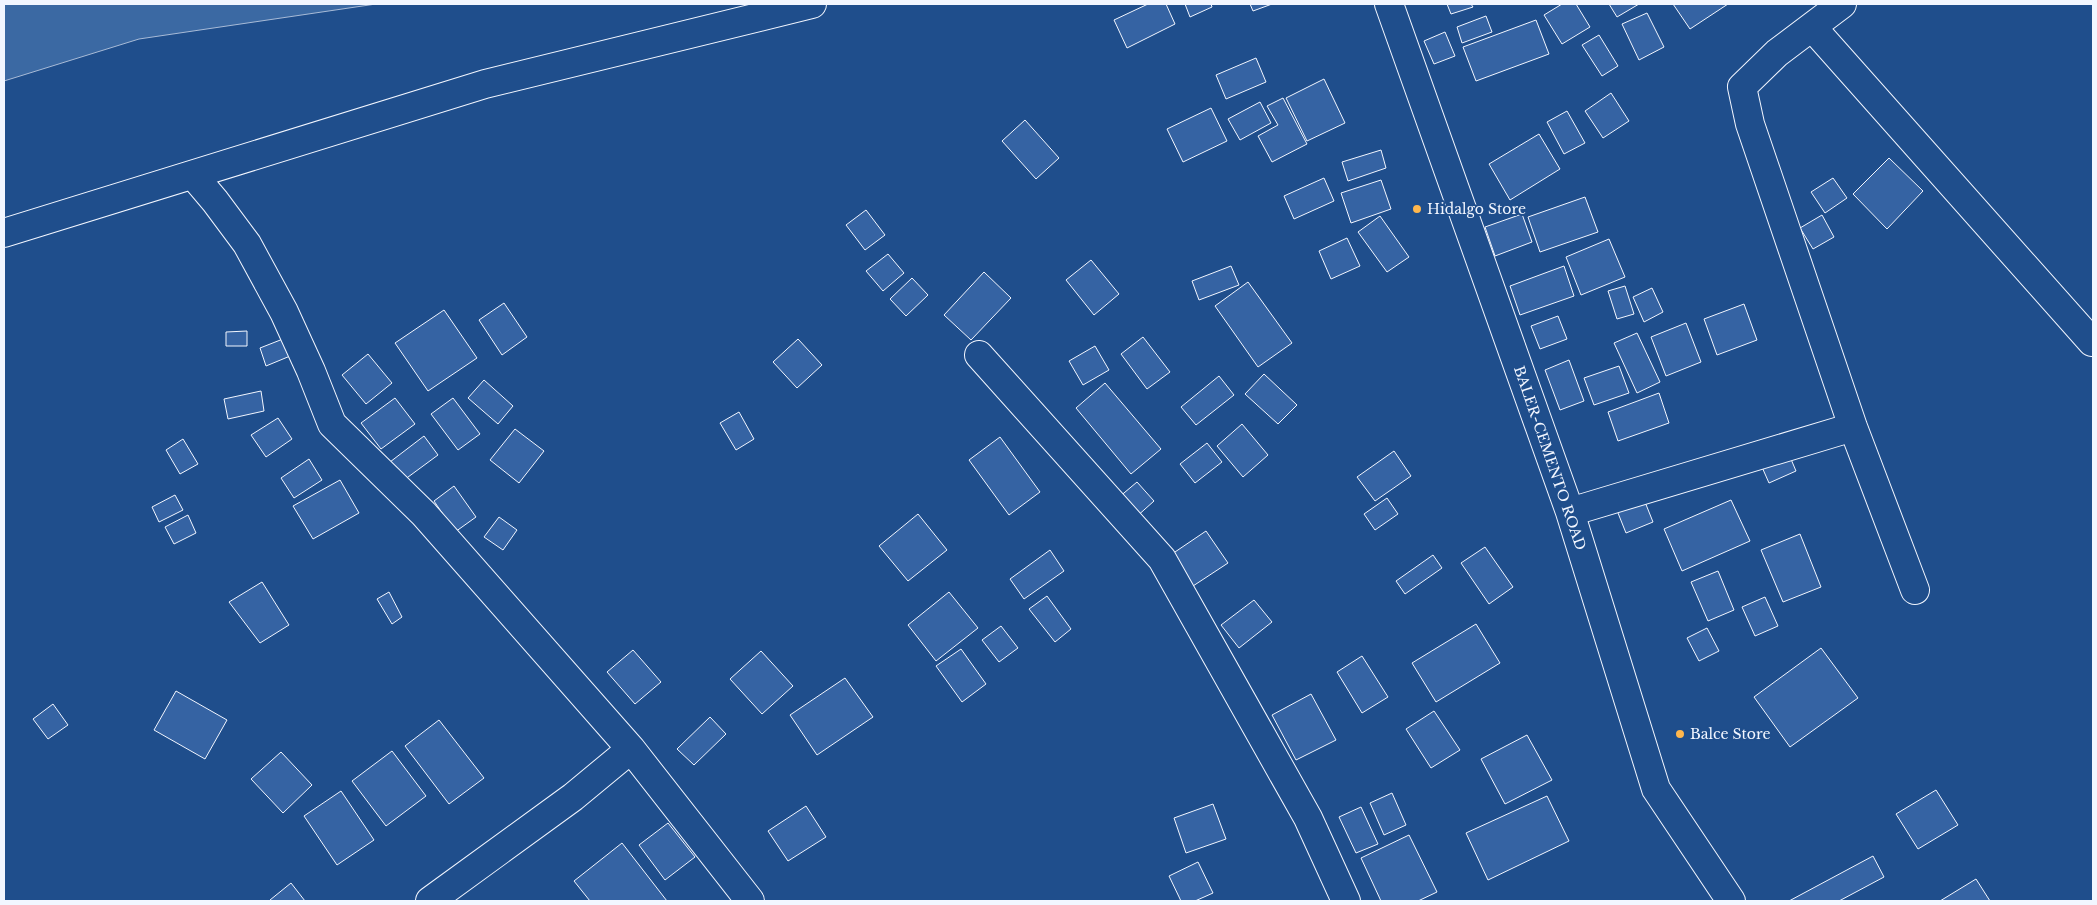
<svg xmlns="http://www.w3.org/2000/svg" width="2097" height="905" font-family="'Libre Baskerville',serif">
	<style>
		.water { fill: #3b69a3; stroke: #a8bbd7 }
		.building { fill: #3563a3; stroke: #f2f6ff }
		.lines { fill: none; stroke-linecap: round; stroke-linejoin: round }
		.minor-casing { stroke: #f2f6ff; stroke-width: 30 }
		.minor { stroke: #1f4e8c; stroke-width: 28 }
		.poi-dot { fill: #ffb74d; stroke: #1f4e8c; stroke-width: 2 }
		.labels { text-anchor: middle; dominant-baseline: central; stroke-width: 4; stroke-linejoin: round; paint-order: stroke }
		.poi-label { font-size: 14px; fill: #f2f6ff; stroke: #1f4e8c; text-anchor: start }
		.street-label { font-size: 14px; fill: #f2f6ff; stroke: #1f4e8c }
	</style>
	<rect width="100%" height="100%" fill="#1f4e8c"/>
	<path class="water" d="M4,4H376L139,39L4,81Z"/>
	<path class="building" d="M1148,4H1166L1175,24L1127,48L1114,20Z
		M1185,4H1211L1212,7L1190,17Z
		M1250,4H1272L1253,11Z
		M1447,4H1471L1473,7L1451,14Z
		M1562,4H1576L1590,27L1562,44L1544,15Z
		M1609,4H1639L1617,17Z
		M1673,4H1728L1690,29Z
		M1647,13L1664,47L1639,60L1622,24Z
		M1486,16L1492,32L1462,43L1457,27Z
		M1536,20L1549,54L1476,81L1463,47Z
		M1445,32L1455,56L1434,64L1424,41Z
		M1599,35L1618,66L1602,76L1582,45Z
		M1256,58L1266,82L1226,99L1216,75Z
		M1324,79L1345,123L1307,141L1286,98Z
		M1611,93L1629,121L1603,138L1585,111Z
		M1283,98L1307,144L1272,162L1258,136L1278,125L1267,106Z
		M1260,102L1271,123L1240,140L1228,119Z
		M1211,108L1227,141L1183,162L1167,129Z
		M1567,111L1585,143L1564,154L1547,122Z
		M1025,120L1059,158L1036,179L1002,141Z
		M1539,134L1560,169L1510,200L1489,164Z
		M1381,150L1386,168L1348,181L1342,162Z
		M1889,158L1923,191L1887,229L1853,194Z
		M1324,178L1334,201L1294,219L1284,196Z
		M1833,178L1847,198L1825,213L1811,192Z
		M1381,180L1391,209L1351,223L1341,193Z
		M1585,197L1598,232L1540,252L1528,217Z
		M866,210L885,235L865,250L846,225Z
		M1522,214L1532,242L1495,256L1485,227Z
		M1822,215L1834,237L1813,249L1800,228Z
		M1380,216L1409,257L1387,272L1358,232Z
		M1347,238L1360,266L1331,279L1319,251Z
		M1609,239L1625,277L1581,295L1566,257Z
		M888,254L904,273L883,291L866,271Z
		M1091,260L1119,294L1094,315L1066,280Z
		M1231,266L1239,285L1199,300L1192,281Z
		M1564,266L1574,296L1520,315L1510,286Z
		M984,272L1011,298L971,340L944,315Z
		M912,278L928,295L906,316L890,299Z
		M1248,282L1292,343L1258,367L1215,306Z
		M1625,286L1634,314L1617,319L1608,291Z
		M1652,288L1663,312L1644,322L1633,297Z
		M504,303L527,337L502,355L479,320Z
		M1744,304L1757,340L1717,355L1704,319Z
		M444,310L477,358L428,391L395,343Z
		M1558,316L1567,339L1540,349L1531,326Z
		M1686,323L1701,362L1666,376L1651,337Z
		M247,331V346H226V332Z
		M1637,333L1660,382L1637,393L1614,343Z
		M288,337L295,354L266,366L260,348Z
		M1143,337L1170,372L1147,389L1121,354Z
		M798,339L822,365L797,388L773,362Z
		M1095,346L1109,370L1083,385L1069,361Z
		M368,354L392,383L366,404L342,375Z
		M1569,360L1584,401L1560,410L1545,370Z
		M1619,366L1629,393L1594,405L1584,378Z
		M1264,374L1297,405L1278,424L1245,394Z
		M1219,376L1234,395L1196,425L1181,407Z
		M484,380L513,406L498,424L468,398Z
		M1105,383L1161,449L1131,474L1076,408Z
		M261,391L264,411L228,419L224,399Z
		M1659,393L1669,423L1618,441L1608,412Z
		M395,398L415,424L381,449L361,423Z
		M453,398L480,434L458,450L431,414Z
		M739,412L754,439L736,450L720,423Z
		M278,418L292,439L266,457L251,435Z
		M1242,424L1268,455L1243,477L1217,446Z
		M515,429L544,451L519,483L490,460Z
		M424,436L438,455L404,480L390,462Z
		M1000,437L1040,492L1009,515L969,460Z
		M183,439L198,464L180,474L166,450Z
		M1207,443L1222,462L1195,483L1180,464Z
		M1785,445L1796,471L1769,483L1758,458Z
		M1394,451L1411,476L1375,501L1357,477Z
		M309,459L322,480L294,498L281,478Z
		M340,480L359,513L313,539L293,506Z
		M1137,482L1154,501L1135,518L1118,498Z
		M454,486L476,517L455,532L434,501Z
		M1641,492L1653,522L1626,533L1614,503Z
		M175,495L183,510L159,522L152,507Z
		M1387,498L1398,514L1375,530L1364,514Z
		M1731,500L1750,541L1682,571L1664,529Z
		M918,514L947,550L908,581L879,546Z
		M188,515L196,533L174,544L165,527Z
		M499,517L517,530L503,550L484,537Z
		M1206,531L1228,563L1193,586L1172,554Z
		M1800,534L1821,587L1783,602L1761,550Z
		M1485,547L1513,587L1489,604L1461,563Z
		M1050,550L1064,571L1024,599L1010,579Z
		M1433,555L1442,568L1405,594L1396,581Z
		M1718,571L1734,610L1708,621L1691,582Z
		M262,582L289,625L260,643L229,602Z
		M389,592L402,617L392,624L377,599Z
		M949,592L978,628L936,661L908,625Z
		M1047,596L1071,629L1055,642L1029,609Z
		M1765,597L1778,626L1755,636L1742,607Z
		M1254,600L1272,622L1239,648L1221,625Z
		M1476,624L1500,663L1436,702L1412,663Z
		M1001,626L1018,648L999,662L982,640Z
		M1707,628L1719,651L1699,661L1687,638Z
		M1821,648L1858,698L1790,747L1754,697Z
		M961,649L986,684L962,702L936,666Z
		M633,650L661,682L635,704L607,672Z
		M761,651L793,686L762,714L730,679Z
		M1362,656L1388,697L1362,713L1337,672Z
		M845,678L873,717L817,755L790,715Z
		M176,691L227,720L205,759L154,730Z
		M1311,694L1336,740L1296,760L1272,715Z
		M53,704L68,725L48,739L33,719Z
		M1434,711L1460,750L1431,768L1406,729Z
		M710,717L726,734L694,765L677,749Z
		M439,720L484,778L449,804L405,746Z
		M1527,735L1552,780L1505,804L1481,759Z
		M392,751L426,796L386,826L352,781Z
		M281,752L312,785L283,813L251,779Z
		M1936,790L1958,825L1918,849L1896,814Z
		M341,791L374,840L337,865L304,816Z
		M1392,793L1406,825L1384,835L1370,803Z
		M1547,796L1569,841L1488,880L1466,833Z
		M1213,804L1226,839L1186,853L1174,818Z
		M806,806L826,837L788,861L768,831Z
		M1361,807L1378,844L1356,853L1339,817Z
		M668,823L695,857L665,880L639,845Z
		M1409,835L1437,892L1418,901H1381L1361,858Z
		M622,843L667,901H590L574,881Z
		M1873,856L1884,877L1839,901H1789Z
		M1198,862L1213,893L1195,901H1181L1169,876Z
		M1976,879L1990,901H1940Z
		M291,883L305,901H271L270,900Z"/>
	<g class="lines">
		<g class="minor-casing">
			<path id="minor" d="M1389,4L1570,512L1656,789L1731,901
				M1842,4L1777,53L1742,87L1750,124L1853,427L1915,590
				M1812,27L2092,342
				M193,175L215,201L247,244L284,312L311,371L332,424L424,514L631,749L750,901
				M4,233L485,84L812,4
				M979,355L1162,559L1308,818L1346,901
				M1570,512L1853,427
				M430,901L573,797L631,749"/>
		</g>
		<use href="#minor" class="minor"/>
	</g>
	<g class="poi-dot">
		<circle cx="1417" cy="209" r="5"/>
		<circle cx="1680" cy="734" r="5"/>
	</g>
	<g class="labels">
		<g class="poi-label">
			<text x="1427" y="209">Hidalgo Store</text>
			<text x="1690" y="734">Balce Store</text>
		</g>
		<g class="street-label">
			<text transform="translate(1550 458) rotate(71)">BALER-CEMENTO ROAD</text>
		</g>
	</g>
	<rect width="2097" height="905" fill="none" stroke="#f2f6ff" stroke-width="10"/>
</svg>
